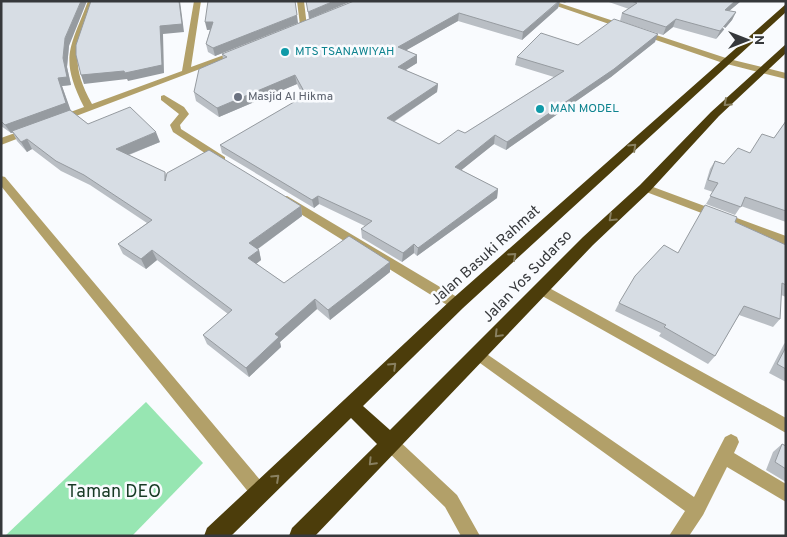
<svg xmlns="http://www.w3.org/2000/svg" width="787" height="537" font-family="Overpass,sans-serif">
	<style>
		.green { fill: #97e6b2 }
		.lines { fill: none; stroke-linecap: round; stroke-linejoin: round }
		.minor { fill: #b2a069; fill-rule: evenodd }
		.highway { fill: #4c3d0b; fill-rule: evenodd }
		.wall { fill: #b9bec4 }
		.shaded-wall { fill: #969ba0 }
		.building { fill: #d7dde4; stroke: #969ba0 }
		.oneway { stroke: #898060 }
		.culture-dot { fill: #0f9aa8; stroke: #f9fbfe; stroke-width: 2 }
		.worship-dot { fill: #6b7280; stroke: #f9fbfe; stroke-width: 2 }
		.labels { text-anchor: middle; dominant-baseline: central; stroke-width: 5; stroke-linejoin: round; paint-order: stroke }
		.far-culture-label { font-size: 12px; fill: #0d838f; stroke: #f9fbfe; text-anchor: start }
		.far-worship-label { font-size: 12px; fill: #5b616d; stroke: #f9fbfe; text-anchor: start }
		.street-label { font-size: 15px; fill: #36383b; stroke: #f9fbfe }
		.near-park-label { font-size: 18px; fill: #173a25; stroke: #f9fbfe }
	</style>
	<rect width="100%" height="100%" fill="#f9fbfe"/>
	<path class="green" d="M146,402L203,463L132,536H5Z"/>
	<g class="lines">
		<path class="minor" d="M88,1H95C79,45 67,59 92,104L182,71L194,1H201L191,67L235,51L242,53L63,121H57V117L84,107C59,57 70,49 88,1Z
			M297,1H304L307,27L300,25Z
			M542,1H553L729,59L786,73V79L723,63Z
			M164,95L184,107L189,114L180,125L181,129L225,157V161H217L173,132L170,125L179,114L161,100V96Z
			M29,128L34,131L32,133L1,145V138Z
			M1,176L5,177L266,487L269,493L266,499L260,502L254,499L1,186Z
			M645,184L786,236V245L641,190L640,188L641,186Z
			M287,196L462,300L464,304L462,308H452L283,203L281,200L283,197Z
			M542,284L786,418V433L537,293L536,289L537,285Z
			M478,348L694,497L725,437L731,434L737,437L739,442L734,453L786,484V502L727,467L703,515L689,536H669L685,511L473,358L471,354L473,350Z
			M390,435L396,438L457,495L480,536H461L445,507L384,448L382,443L384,438Z"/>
		<path class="highway" d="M786,4V12L463,308L363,406L390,430L583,237L640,185L711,112L786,44V53L719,116L650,191L593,245L315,536H289L292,528L377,444L351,418L231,536H204L207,528L451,300Z"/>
	</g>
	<path class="wall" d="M1,1L69,46L67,67L71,85L62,86L70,110L88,124L160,142L129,155L165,172L166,176L301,206L302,216L258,249L259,250L261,260L256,264L284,283L390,272L330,320L317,309L280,342L281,347L249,377L207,344L203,335L228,314L157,260L146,269L123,254L118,244L147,223L90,185L61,171L32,149L27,152L17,141L13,133H11L1,126Z
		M208,1L298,23L215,56L208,52L206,44L210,30H207Z
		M354,1H567L565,3L560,1L558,8L522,40L458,21L406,50L417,55V63L405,70L438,84L437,92L394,122L439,144L465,133L554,77L515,65L517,57L578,45L655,42L611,77L506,150L494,144L461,170L498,189L497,198L417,256L414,253L402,262L362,238L361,229L365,226L319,204L314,208L222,153L220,145L303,97L297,84L219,117L196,101L194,92L223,59L222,54Z
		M606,1H741L729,11L736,12L732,20L716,39L673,27L663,35L620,21L622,13L629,9Z
		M786,121V222L741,206L735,215L706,204L713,192L704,189L710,169L715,161L724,164L750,153L774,138Z
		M735,222L786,245V297L781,295L780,319L773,327L739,315L715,356L708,364L659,336L661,333L615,311L619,303L678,253Z
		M786,342V382L769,373L784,344Z
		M782,444L786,446V482L766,470L773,452Z"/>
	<path class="shaded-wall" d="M81,1H87L69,46L67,67L71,85L62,86L71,111L11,133L5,125L58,78L63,58L65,38Z
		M179,1H180L184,32L163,34L164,73L128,81L127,79L84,84L81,75Z
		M334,1H352L309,19L308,12Z
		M560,1L558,8L522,40L523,32Z
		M735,1H741L722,17L725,10Z
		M736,12L732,20L716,39L720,31Z
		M459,13L458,21L398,55V47Z
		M297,15L298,23L215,56L213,48Z
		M676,19L673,27L663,35L666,27Z
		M205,22H213L215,29L207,30Z
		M658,34L655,42L611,77L506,150L507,142Z
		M417,55V63L398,75V67Z
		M295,75L297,84L219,117L217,108Z
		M438,84L437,92L387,126V118Z
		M156,132L160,142L120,158L116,149Z
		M495,135L494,144L454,176L455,167Z
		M27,139L32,149L27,152L21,142Z
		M498,189L497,198L417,256L418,248Z
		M318,196L319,204L314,208L312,200Z
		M301,206L302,216L252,253L249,243Z
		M414,244V253L402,262L403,253Z
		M152,250L157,260L146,269L141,259Z
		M259,250L261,260L251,268L248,258Z
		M390,262V272L330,320L328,310Z
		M315,299L317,309L280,342L281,347L249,377L246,368L275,334Z"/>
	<path class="building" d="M1,1H81L65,38L63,58L67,77L58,78L66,103L5,125L1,121Z
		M91,1H179L182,24L160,26L162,65L125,73L124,71L81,75L76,55V45Z
		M208,1H295L297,15L213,48L206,44L213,22H205Z
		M306,1H334L308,12Z
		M354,1H559L523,32L459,13L398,47L417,55L398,67L438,84L387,118L439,144L458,130L465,133L564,71L517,57L541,33L578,45L614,19L658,34L614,69L507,142L495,135L455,167L498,189L418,248L414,244L403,253L361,229L372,221L318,196L312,200L220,145L306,95L295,75L217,108L194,92L199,69L227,57L222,54Z
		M631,1H735L725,10L736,12L720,31L676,19L666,27L622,13L637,3Z
		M130,107L156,132L116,149L165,172V181L167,173L209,150L301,206L249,243L259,250L248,258L284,283L349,236L390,262L328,310L315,299L275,334L279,337L246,368L203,335L232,310L152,250L141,259L118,244L152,220L84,175L56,161L27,139L21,142L12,131L70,110L88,124Z
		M786,121V211L745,197L741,207L710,196L718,183L708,180L715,161L724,164L738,148L750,153L762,134L774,138Z
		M705,205L737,217L735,222L786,245V285L782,283L780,319L744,306L715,356L664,327L666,325L619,303L635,276L664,245L678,253Z
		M786,347V369L777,364Z
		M782,444L786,446V469L775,462Z"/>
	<defs><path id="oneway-chevron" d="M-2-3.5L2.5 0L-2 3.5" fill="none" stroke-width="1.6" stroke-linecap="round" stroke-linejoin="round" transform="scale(1.25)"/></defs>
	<g class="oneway">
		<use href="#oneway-chevron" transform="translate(727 103) rotate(138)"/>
		<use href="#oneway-chevron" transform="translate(633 147) rotate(-43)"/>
		<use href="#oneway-chevron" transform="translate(612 218) rotate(137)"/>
		<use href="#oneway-chevron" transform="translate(513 256) rotate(-42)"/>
		<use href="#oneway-chevron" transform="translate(498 334) rotate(134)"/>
		<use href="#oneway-chevron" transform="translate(393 366) rotate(-44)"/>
		<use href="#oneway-chevron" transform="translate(372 462) rotate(134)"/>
		<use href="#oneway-chevron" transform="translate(276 478) rotate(-43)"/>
	</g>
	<g class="culture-dot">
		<circle cx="285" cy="52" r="5"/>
		<circle cx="540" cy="109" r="5"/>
	</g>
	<circle class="worship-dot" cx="238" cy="97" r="5"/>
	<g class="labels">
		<g class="far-culture-label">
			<text x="295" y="52">MTS TSANAWIYAH</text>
			<text x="550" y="109">MAN MODEL</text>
		</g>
		<g class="far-worship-label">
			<text x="248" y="97">Masjid Al Hikma</text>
		</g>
		<g class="street-label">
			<text transform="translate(486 256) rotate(-42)">Jalan Basuki Rahmat</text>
			<text transform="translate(528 277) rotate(-46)">Jalan Yos Sudarso</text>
		</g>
		<g class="near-park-label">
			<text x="114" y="492">Taman DEO</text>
		</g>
	</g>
	<rect width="787" height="537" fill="none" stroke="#36383b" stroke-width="5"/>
	<g transform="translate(747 40) rotate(90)" stroke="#f9fbfe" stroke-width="4" paint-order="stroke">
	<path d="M0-4L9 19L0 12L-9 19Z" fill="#36383b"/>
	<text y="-8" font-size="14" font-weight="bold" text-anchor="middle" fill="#36383b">N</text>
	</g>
</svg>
